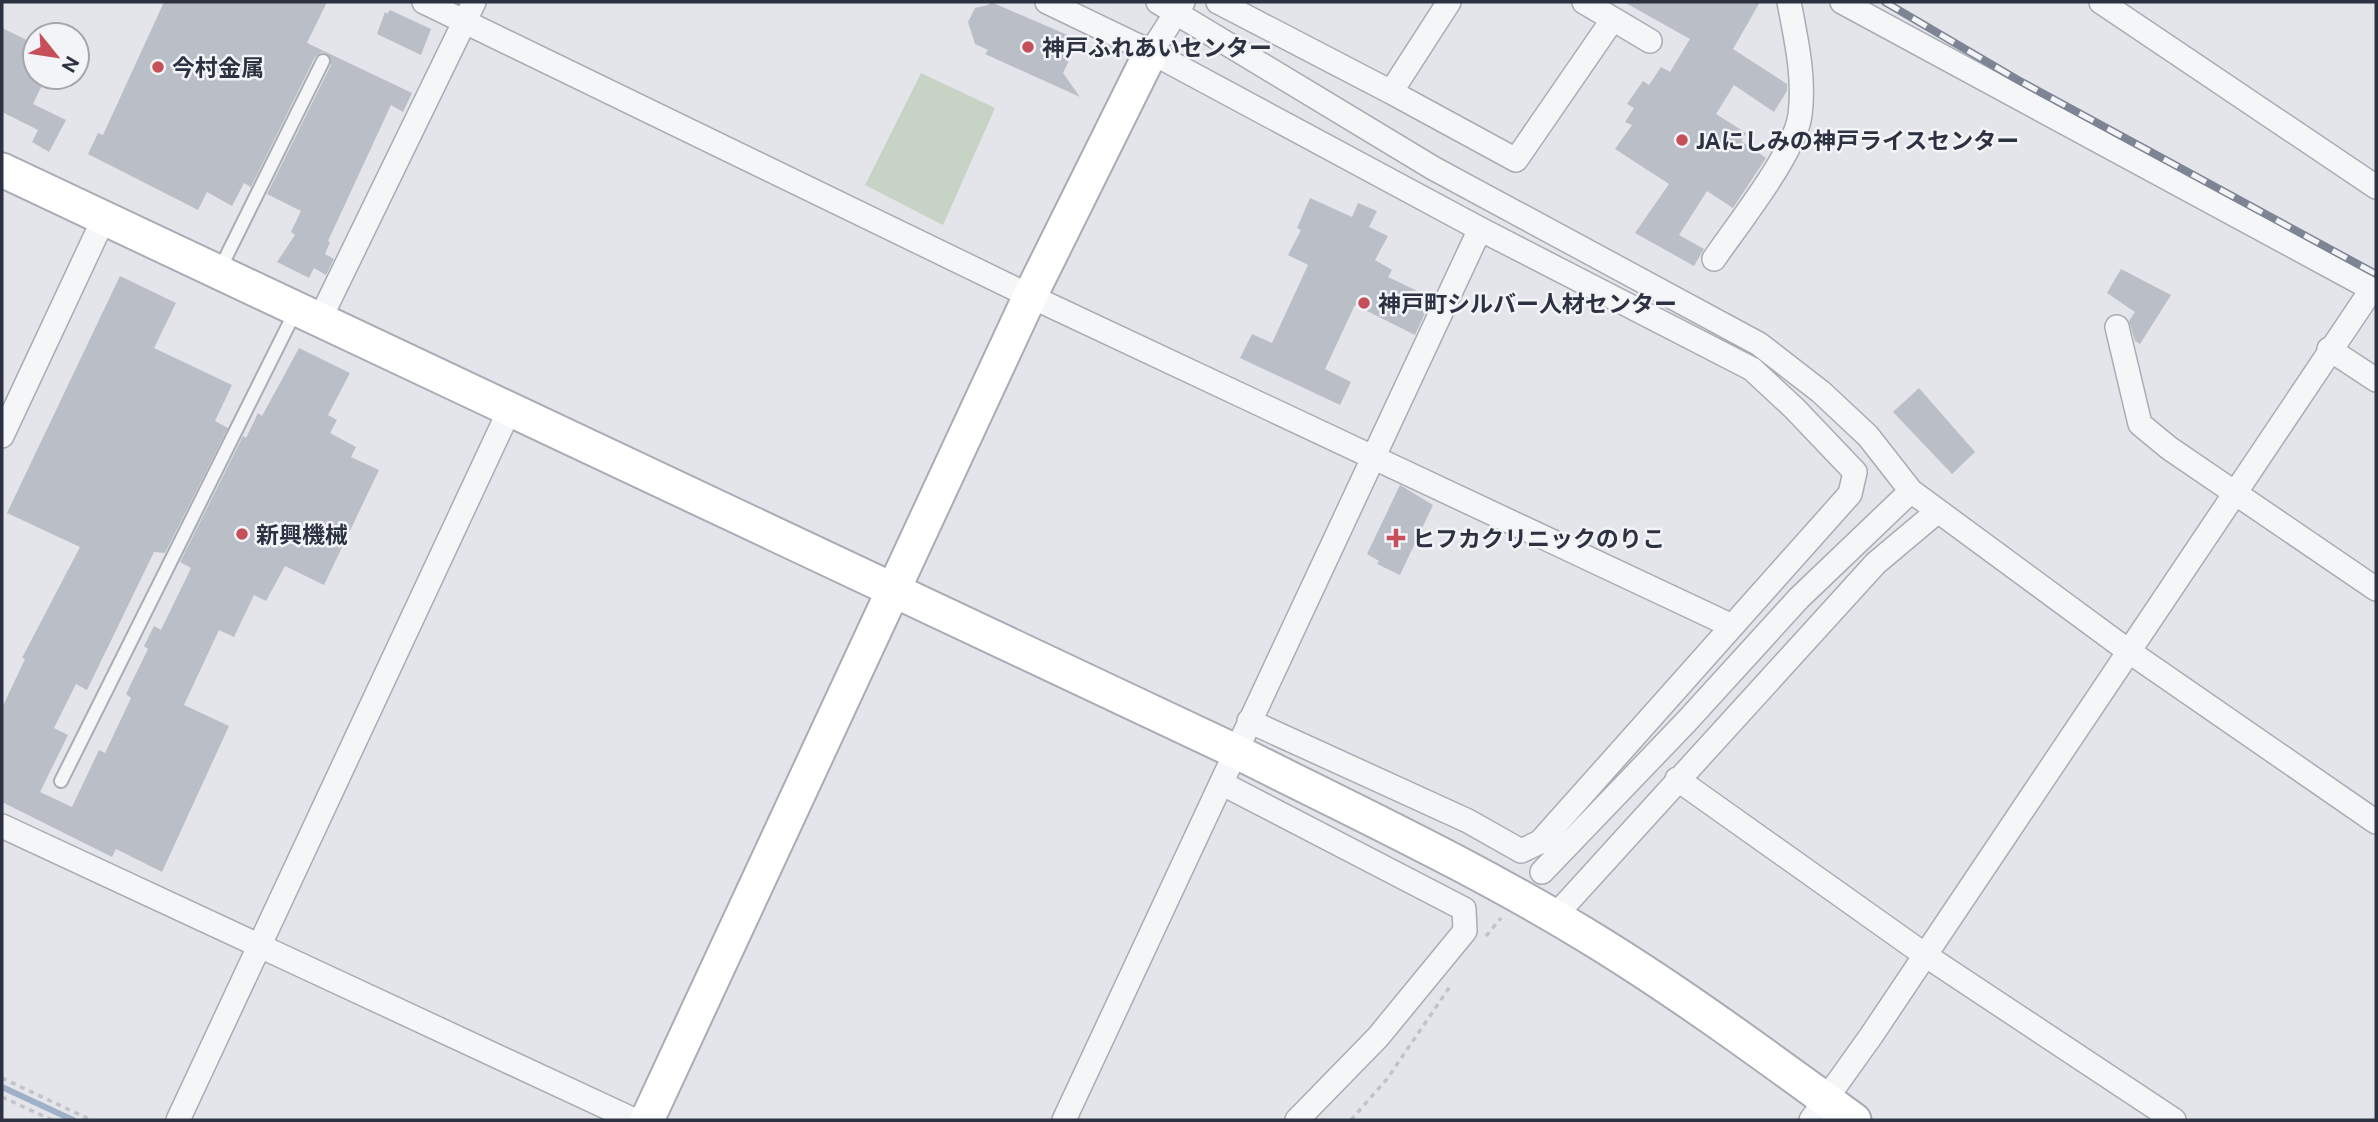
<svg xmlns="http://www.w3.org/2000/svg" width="2378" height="1122" font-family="'Public Sans','Noto Sans JP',sans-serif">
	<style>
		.green { fill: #c7d3c4 }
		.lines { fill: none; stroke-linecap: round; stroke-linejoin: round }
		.stream { stroke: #a0b0c7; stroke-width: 6 }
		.building { fill: #babec6 }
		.lane-casing { stroke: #a8acb4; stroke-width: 16 }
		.street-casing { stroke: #a8acb4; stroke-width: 26 }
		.secondary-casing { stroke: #a8acb4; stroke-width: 37 }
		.path { stroke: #c1c3c8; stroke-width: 3.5; stroke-dasharray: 5 5; stroke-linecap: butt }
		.lane { stroke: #f5f6f8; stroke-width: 12 }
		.street { stroke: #f5f6f8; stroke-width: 23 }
		.secondary { stroke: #fff; stroke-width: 33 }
		.rail-casing { stroke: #7d8493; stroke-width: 8 }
		.rail { stroke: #f2f4f7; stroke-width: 5; stroke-dasharray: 16; stroke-linecap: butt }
		.poi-dot { fill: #c6505a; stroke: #f2f4f7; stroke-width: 2.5 }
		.labels { text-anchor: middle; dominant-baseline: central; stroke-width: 5; stroke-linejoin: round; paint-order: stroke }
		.poi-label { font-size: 23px; font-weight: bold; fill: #2c3241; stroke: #f2f4f7; text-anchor: start }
	</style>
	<rect width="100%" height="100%" fill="#e3e5ea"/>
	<path class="green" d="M921,73L995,108L943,225L865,185Z"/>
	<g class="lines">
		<path class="stream" d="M2,1087L73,1120"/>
	</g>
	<path class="building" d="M164,2H327L307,43L412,93L403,112L391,105L328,241L330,242L325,254L334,259L326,275L314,268L309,278L277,262L295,235L291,232L301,211L267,194L331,65L327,54L322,52L315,57L251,187L244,183L232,206L207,192L198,210L88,154L98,133L103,135Z
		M991,2L1079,40L1063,73L1080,97L985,54L988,50L975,44L968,22L975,8L988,5Z
		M1624,2H1760L1733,49L1787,84V91L1774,112L1734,85L1716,114L1746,133L1741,141L1766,158L1733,208L1707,191L1679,235L1704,249L1694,266L1635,233L1669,184L1615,149L1632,125L1625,122L1634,108L1627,104L1643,81L1649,85L1661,67L1670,72L1690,39Z
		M390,10L431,29L421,55L377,34L385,12L387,14Z
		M2,28L35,44V77H46L33,104L66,120L49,152L32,142L38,130L2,112Z
		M1310,198L1352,217L1358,203L1377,211L1369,227L1388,236L1375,260L1392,270L1388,277L1432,298L1415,335L1355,305L1325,369L1351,382L1340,405L1240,358L1252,334L1272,343L1308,265L1288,255L1301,230L1297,228Z
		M2121,269L2171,295L2140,344L2135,341L2129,321L2135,312L2107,293Z
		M120,276L176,303L154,348L232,385L215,421L228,428L165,553L154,552L87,690L76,684L54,728L68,735L40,792L72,807L99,750L105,753L131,698L126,694L148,649L144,646L154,626L161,630L191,568L180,562L243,436L246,438L258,413L262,416L299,348L350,373L328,415L337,420L330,433L356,447L351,457L379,470L324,585L285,566L266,601L254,595L234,637L219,630L184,705L229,726L162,872L116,849L112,857L2,802V708L25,659L22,658L80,547L7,513Z
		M1919,388L1975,452L1952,474L1893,412Z
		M1400,485L1433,505L1400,575L1377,564L1379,561L1367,554Z"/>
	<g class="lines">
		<g class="lane-casing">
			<path id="lane" d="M219,271L323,61
				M61,781L296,310"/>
		</g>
		<g class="street-casing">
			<path id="street" d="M424,2L1030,296L1732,626
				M1047,2L1151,52L1480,229L1752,369L1794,408L1855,472L1850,494L1540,842L1521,851L1468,821L1249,721
				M1158,2L1433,168L1759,344L1821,392L1868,436L1911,491L1799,598L1686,722L1542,872
				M1218,2L1391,92
				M1449,2L1391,92L1516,160L1613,19L1584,2
				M1842,2L2372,289
				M2101,2L2376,187
				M1613,19L1650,41
				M1151,52L1183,2
				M1714,259C1737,225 1795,153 1800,115C1805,77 1796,39 1789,2
				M319,321L474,2
				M2117,327L2140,424L2169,448L2376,589
				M2329,349L2376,380
				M2,436L104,218
				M1911,491L2127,650L2376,822
				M1677,779L1925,955L2174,1120
				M1223,784L1464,909L1465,931L1378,1037L1297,1120
				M2,826L634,1120
				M1554,917L1876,563L1938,511
				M178,1120L509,411
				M1064,1120L1480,229
				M1811,1120L1871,1036L2376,283"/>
		</g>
		<g class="secondary-casing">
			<path id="secondary" d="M2,170L1237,752C1360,814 1485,872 1602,945C1689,999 1771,1060 1854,1120
				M647,1120L1030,296L1151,52"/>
		</g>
		<path class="path" d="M1486,936L1501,918
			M2,1078L91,1120
			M2,1097L52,1120
			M1351,1120L1387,1079L1451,985"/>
		<use href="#lane" class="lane"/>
		<use href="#street" class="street"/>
		<use href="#secondary" class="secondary"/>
		<g class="rail-casing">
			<path id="rail" d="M1885,2L2018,80L2376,274"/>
		</g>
		<use href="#rail" class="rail"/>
	</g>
	<g class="poi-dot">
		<circle cx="1028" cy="47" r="7"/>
		<circle cx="158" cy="67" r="7"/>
		<circle cx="1682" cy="140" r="7"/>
		<circle cx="1364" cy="303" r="7"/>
		<circle cx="242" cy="534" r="7"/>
		<path d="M1392.5 527.5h7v7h7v7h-7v7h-7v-7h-7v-7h7z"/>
	</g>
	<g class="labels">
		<g class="poi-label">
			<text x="1042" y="47">神戸ふれあいセンター</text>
			<text x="172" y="67">今村金属</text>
			<text x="1696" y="140">JAにしみの神戸ライスセンター</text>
			<text x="1378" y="303">神戸町シルバー人材センター</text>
			<text x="256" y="534">新興機械</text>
			<text x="1412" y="538">ヒフカクリニックのりこ</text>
		</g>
	</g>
	<rect width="2378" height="1122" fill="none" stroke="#2c3241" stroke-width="7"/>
	<g transform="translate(56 56) rotate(120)"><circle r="33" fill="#f2f4f7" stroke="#a3a6ae" stroke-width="2"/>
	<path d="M0-5L12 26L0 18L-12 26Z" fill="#c6505a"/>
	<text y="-10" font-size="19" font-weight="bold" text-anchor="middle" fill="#2c3241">N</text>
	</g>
</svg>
